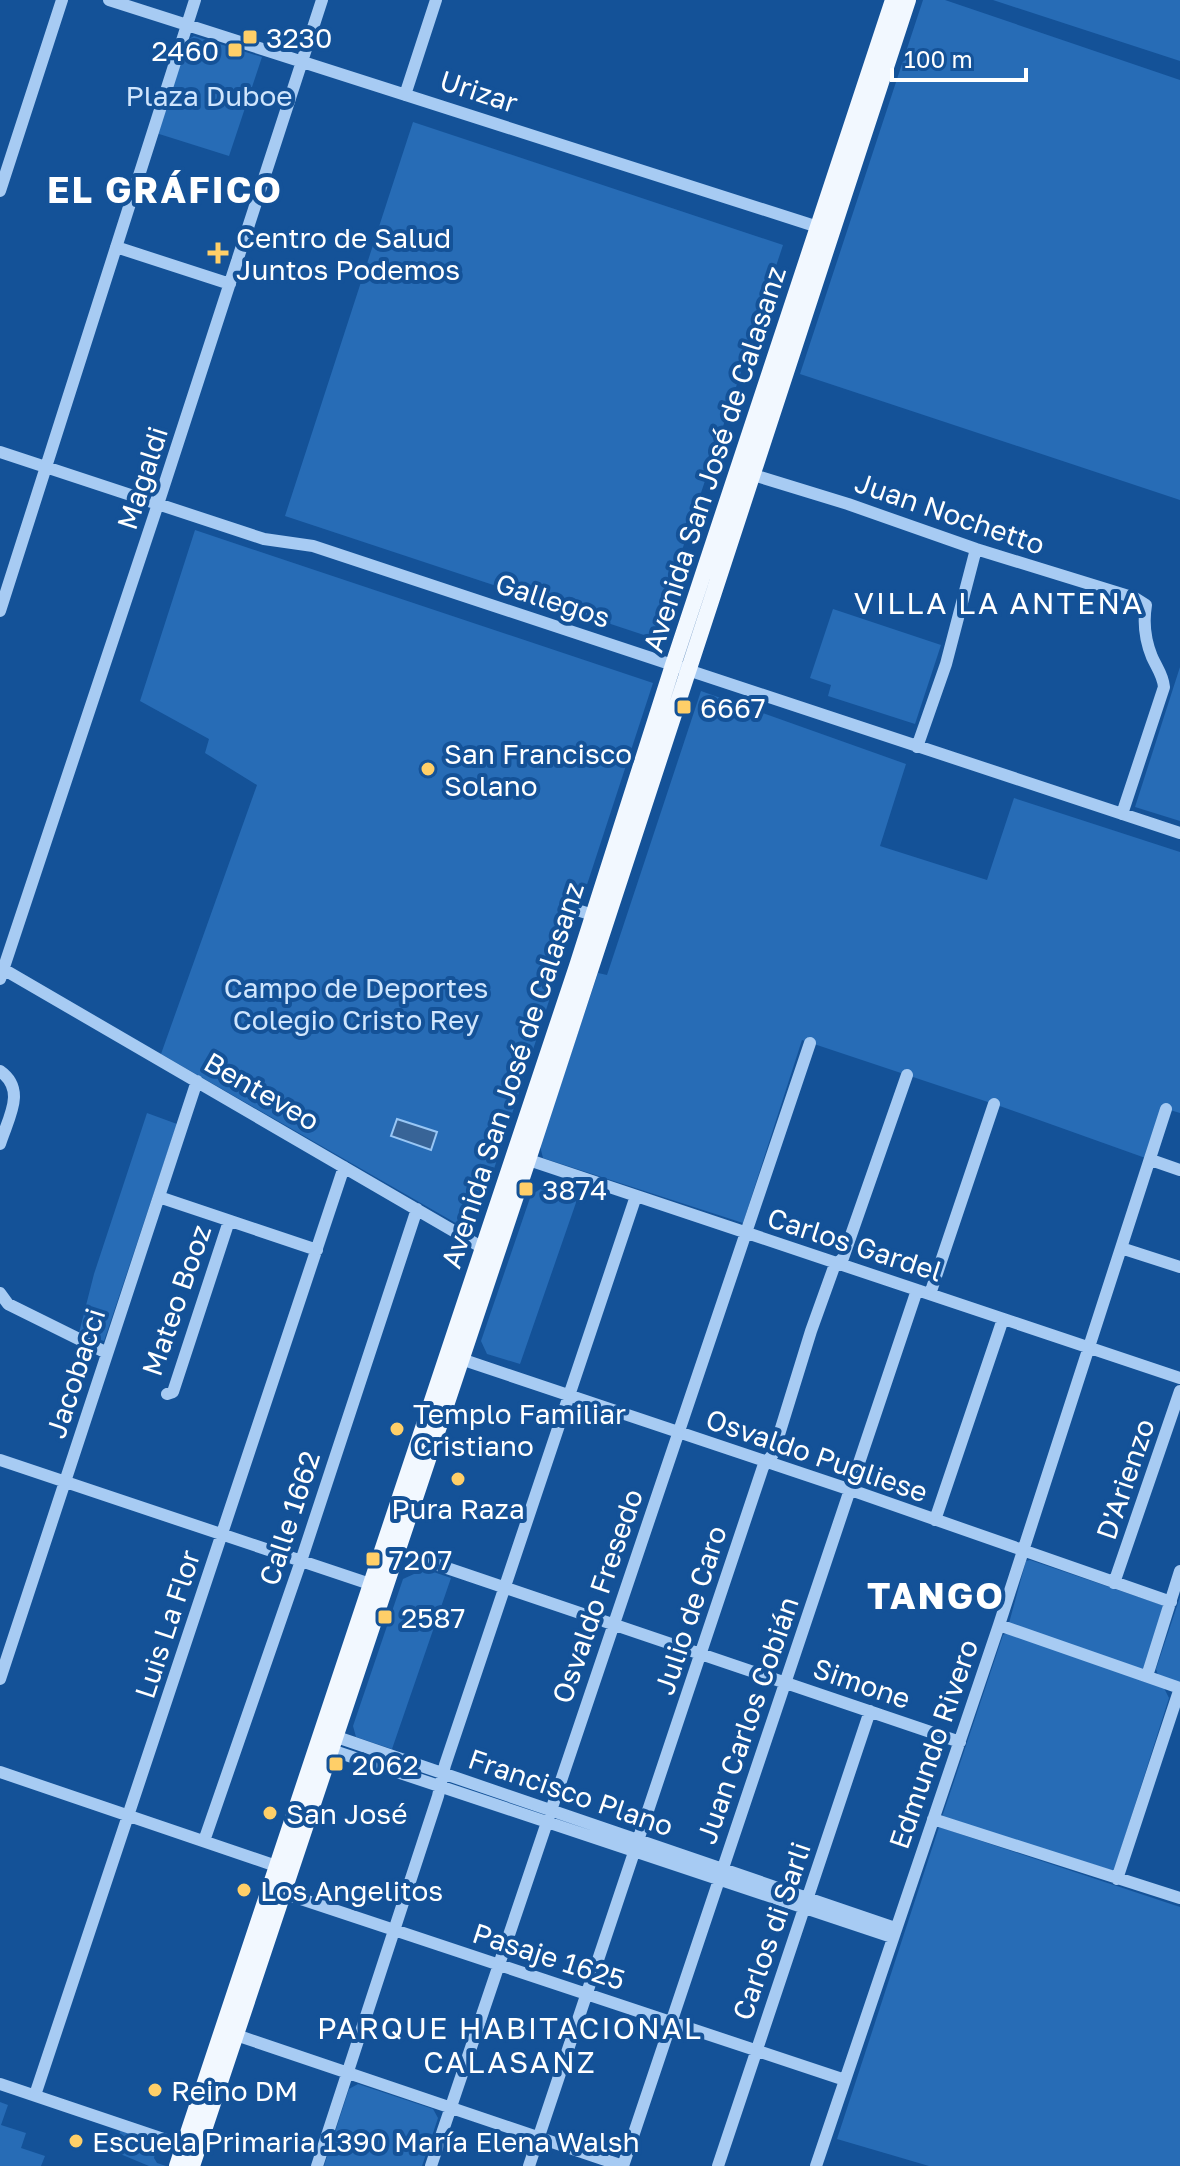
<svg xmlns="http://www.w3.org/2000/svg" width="1180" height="2166" font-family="'Golos Text',sans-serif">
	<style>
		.green { fill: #276cb6 }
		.water { fill: #386497; stroke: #99c7f5; stroke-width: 2 }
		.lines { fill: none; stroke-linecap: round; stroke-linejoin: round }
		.minor { stroke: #a7cbf3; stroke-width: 12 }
		.major { stroke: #f2f8ff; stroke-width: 16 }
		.poi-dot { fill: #ffcf68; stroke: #145298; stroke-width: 3 }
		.labels { text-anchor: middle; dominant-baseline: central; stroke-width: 8; stroke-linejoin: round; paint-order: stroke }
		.poi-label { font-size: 28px; fill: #fff; stroke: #145298; text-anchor: start }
		.street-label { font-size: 28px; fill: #fff; stroke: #145298 }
		.park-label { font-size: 28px; fill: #cfe5fd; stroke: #145298 }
		.neighbourhood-label { font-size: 30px; letter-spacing: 2px; fill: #fff; stroke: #145298 }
		.district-label { font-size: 36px; font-weight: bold; letter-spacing: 2px; fill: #fff; stroke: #145298 }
	</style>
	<rect width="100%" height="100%" fill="#145298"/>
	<path class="green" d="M923,0H945L1180,80V500L800,374Z
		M993,0H1180V61Z
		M194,36L262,57L229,156L156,133L189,39Z
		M413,122L783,245L653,638L285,516Z
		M195,530L653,683L473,1233L161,1054L257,785L205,753L209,739L140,701Z
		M833,609L941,645L915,724L828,696L831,685L810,678Z
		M1180,667V821L1135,807Z
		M701,691L906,764L880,846L987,880L1014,798L1180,852V1113L1167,1109L1151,1160L994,1104L802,1040L743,1223L543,1158L540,1146L598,973L607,975Z
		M147,1113L177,1124L104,1341L79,1333L94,1274Z
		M550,1183L579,1194L520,1364L487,1354L481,1341L531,1195Z
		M1030,1560L1162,1605L1164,1611L1144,1670L1009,1623L1026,1561Z
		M425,1569L451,1578L392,1749L356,1737L353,1726L403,1579Z
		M1180,1597V1683L1158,1675L1156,1669Z
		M1007,1633L1164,1688L1169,1698L1114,1871L942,1817L1003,1635Z
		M939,1827L1180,1907V2166H929L837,2139Z
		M358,2084L433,2109L438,2118L422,2166H324L349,2089Z
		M0,2102L8,2105L1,2125L26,2133L21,2148L45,2156L41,2166H0Z
		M121,2129L154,2140L157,2144L154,2158L157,2163L166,2166H149L113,2151Z"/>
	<path class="water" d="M397,1119L437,1132L431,1150L391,1136Z"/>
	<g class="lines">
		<path class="minor" d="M109,0L818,227
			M405,95L436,0
			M0,191L62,0
			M116,247L230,284
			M0,452L264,539L313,546L1180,833
			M747,473L848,504L976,549L1135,598L1146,605C1143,623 1145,640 1152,657C1157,668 1163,675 1164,687L1122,814
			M0,611L195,0
			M917,747L946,664L976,549
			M577,910L593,915
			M3,969L488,1251
			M0,979L158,504L322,0
			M0,1071C27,1090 8,1118 0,1144
			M523,1158L1180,1378
			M1151,1160L1180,1170
			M159,1197L317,1250
			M1121,1248L1180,1267
			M0,1293L8,1304L107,1353
			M930,1294L994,1104
			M455,1357L851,1490L1171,1602
			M167,1394L173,1392L229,1221
			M0,1460L376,1586
			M935,1520L1003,1319
			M391,1549L960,1742
			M1114,1583L1180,1391
			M999,1625L1180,1688
			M1147,1676L1180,1571
			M0,1679L197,1081
			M331,1735L895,1928
			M325,1748L892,1937
			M0,1772L285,1869
			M933,1819L1180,1898
			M204,1841L301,1561L417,1209
			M1117,1879L1180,1688
			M283,1893L845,2080
			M236,2035L623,2166
			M0,2084L190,2148
			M35,2095L344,1167
			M317,2166L438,1796L445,1765L636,1196
			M431,2166L810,1043
			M529,2166L763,1467L773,1454L811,1331L834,1267L843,1258L907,1075
			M623,2166L917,1290
			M718,2166L870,1711
			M816,2166L999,1625L1166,1109"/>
		<path class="major" d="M177,2166L577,966L673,665L893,0
			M192,2166L528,1160L908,0"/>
	</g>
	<g class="poi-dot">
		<rect x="242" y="29" width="16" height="16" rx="4"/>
		<rect x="227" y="42" width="16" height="16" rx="4"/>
		<path d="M214 241h8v8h8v8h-8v8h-8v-8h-8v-8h8z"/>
		<rect x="676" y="699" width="16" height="16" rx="4"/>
		<circle cx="428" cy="769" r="8"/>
		<rect x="518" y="1181" width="16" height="16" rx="4"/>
		<circle cx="397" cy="1429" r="8"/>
		<circle cx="458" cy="1479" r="8"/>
		<rect x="365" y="1551" width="16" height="16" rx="4"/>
		<rect x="377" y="1609" width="16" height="16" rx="4"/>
		<rect x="328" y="1756" width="16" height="16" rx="4"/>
		<circle cx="270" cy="1813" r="8"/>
		<circle cx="244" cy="1890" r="8"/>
		<circle cx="155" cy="2090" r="8"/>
		<circle cx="76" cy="2141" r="8"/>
	</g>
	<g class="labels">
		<g class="poi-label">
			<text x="266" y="37">3230</text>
			<text x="219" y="50" text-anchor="end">2460</text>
			<text x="236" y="237">Centro de Salud<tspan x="236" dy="32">Juntos Podemos</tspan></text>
			<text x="700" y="707">6667</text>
			<text x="444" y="753">San Francisco<tspan x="444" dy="32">Solano</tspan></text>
			<text x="542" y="1189">3874</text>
			<text x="413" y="1413">Templo Familiar<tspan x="413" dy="32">Cristiano</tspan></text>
			<text x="458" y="1508" text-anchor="middle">Pura Raza</text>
			<text x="389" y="1559">7207</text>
			<text x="401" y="1617">2587</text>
			<text x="352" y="1764">2062</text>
			<text x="286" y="1813">San José</text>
			<text x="260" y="1890">Los Angelitos</text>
			<text x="171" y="2090">Reino DM</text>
			<text x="92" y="2141">Escuela Primaria 1390 María Elena Walsh</text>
		</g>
		<g class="street-label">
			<text transform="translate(479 91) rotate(18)">Urizar</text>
			<text transform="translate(714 459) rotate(-72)">Avenida San José de Calasanz</text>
			<text transform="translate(142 478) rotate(-72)">Magaldi</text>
			<text transform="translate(950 513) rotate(19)">Juan Nochetto</text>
			<text transform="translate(553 600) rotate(18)">Gallegos</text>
			<text transform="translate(512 1075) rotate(-72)">Avenida San José de Calasanz</text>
			<text transform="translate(262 1091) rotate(30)">Benteveo</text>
			<text transform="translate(855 1244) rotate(18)">Carlos Gardel</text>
			<text transform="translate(176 1300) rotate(-71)">Mateo Booz</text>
			<text transform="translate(75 1373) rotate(-72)">Jacobacci</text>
			<text transform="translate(817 1455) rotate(19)">Osvaldo Pugliese</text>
			<text transform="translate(1125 1479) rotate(-71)">D'Arienzo</text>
			<text transform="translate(289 1518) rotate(-72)">Calle 1662</text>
			<text transform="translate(597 1596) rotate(-71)">Osvaldo Fresedo</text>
			<text transform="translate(690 1610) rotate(-72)">Julio de Caro</text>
			<text transform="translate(167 1624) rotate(-72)">Luis La Flor</text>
			<text transform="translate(862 1683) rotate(19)">Simone</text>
			<text transform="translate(747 1720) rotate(-71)">Juan Carlos Cobián</text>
			<text transform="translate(933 1744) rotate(-71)">Edmundo Rivero</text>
			<text transform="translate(571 1792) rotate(19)">Francisco Plano</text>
			<text transform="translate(771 1931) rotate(-71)">Carlos di Sarli</text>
			<text transform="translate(549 1956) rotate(18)">Pasaje 1625</text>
		</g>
		<g class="park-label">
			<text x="209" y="95">Plaza Duboe</text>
			<text x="356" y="987">Campo de Deportes<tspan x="356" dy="32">Colegio Cristo Rey</tspan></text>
		</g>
		<g class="neighbourhood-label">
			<text x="999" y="603">VILLA LA ANTENA</text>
			<text x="510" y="2028">PARQUE HABITACIONAL<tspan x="510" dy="34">CALASANZ</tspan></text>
		</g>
		<g class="district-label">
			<text x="165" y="189">EL GRÁFICO</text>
			<text x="936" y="1595">TANGO</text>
		</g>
	</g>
	<path d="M892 68v12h134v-12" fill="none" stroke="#ffffff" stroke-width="4"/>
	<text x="904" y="68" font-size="24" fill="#ffffff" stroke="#145298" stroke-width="6" paint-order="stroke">100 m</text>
</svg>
